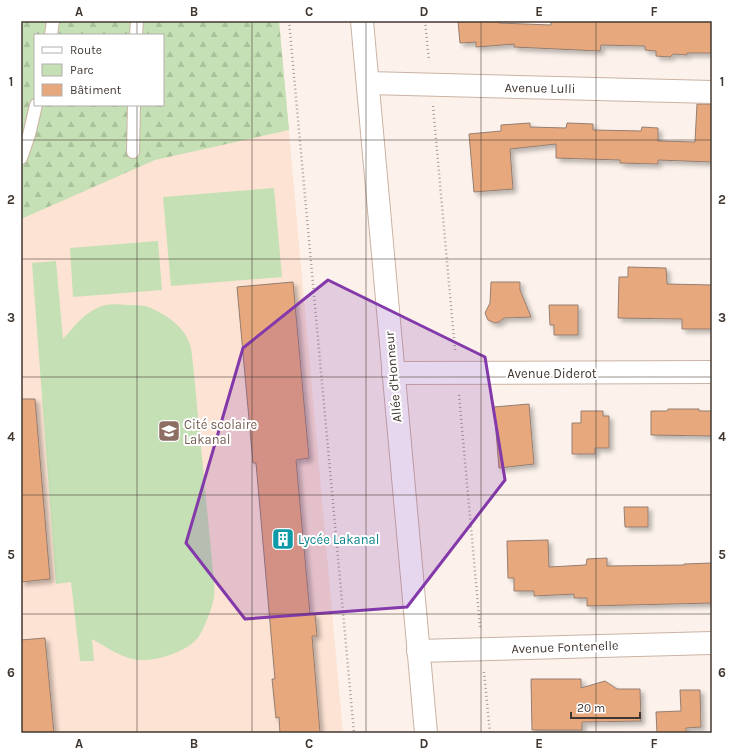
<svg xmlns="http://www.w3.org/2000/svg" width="733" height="754" font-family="Karla,sans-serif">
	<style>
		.built { fill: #fde3d3; fill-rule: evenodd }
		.green { fill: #c4e0b4 }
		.forest { fill: url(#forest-firs); fill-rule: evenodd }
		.building { fill: #e8a87e; stroke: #957e70; filter: url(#shadow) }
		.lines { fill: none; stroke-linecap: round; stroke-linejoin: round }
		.lane-casing { stroke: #cbb3a4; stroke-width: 14 }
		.street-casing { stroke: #cbb3a4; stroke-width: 24 }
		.secondary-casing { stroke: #cbb3a4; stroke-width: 24 }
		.path { stroke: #a99f99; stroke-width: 2.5; stroke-dasharray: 1 3; stroke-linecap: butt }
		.lane { stroke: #fff; stroke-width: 12 }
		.street { stroke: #fff; stroke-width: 22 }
		.secondary { stroke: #fff; stroke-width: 22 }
		.marked { fill: #8439ab; fill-opacity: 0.2; stroke: #8439ab; stroke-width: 3; stroke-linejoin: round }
		.grid { fill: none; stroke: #413731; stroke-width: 1; stroke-opacity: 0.55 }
		.labels { text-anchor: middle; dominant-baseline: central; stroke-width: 4; stroke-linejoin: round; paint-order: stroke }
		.street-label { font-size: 13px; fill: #413731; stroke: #fff }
		.education-label { font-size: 13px; fill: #785e54; stroke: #fff; text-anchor: start }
		.culture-label { font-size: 13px; fill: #0d838f; stroke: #fff; text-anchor: start }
		.neatline { fill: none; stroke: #413731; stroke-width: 1.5 }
		.grid-label { font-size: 13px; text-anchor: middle; font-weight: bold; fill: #413731 }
	</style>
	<defs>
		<pattern id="forest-firs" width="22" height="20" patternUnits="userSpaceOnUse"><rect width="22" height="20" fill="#c4e0b4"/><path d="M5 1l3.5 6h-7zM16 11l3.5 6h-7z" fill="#aac19b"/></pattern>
		<filter id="shadow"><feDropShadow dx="3.5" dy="3.5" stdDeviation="2" flood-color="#0004"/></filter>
	</defs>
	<rect width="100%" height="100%" fill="#fcf2eb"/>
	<path class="built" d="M21,21H279L343,733H21ZM35,35H163V105H35Z"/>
	<path class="green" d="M274,188L282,277L171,286L163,197Z
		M158,241L162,290L73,297L70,248Z
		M56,261L63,339C74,327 81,316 97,308C106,303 117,304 127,305C133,305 140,305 145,306C163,312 185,326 190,345C192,351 192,358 193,364L214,581C214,586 215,591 214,596C214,604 202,634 197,639C185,652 157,661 140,660C122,659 107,647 92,639L94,661H80L71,582L56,584L32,263Z"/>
	<path class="forest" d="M21,21H279L289,130L155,160L21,219ZM35,35H163V105H35Z"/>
	<path class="building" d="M458,21H498L499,23L551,25V21H712V53H687V55L673,54L670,57L656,56V51L645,50V46L601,45L600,51L514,47V44L476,47V42L460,43Z
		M697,104H712V162L658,160V164L620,163V160L556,158V144L510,149L513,189L474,192L469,134L501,131V125L530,123V127L566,128L567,123L593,124V130L641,131L642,127L658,128V141L695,142Z
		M628,267L666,268L667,284L712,285V329H682V319L618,318L619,277H628Z
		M293,282L309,458L296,460L310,614H315L317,636H312L320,733H280L279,717L276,718L272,679H275L256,463H253L237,287Z
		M491,282H520V290L531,317L504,318L499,322L495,323L488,320L485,313L490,303Z
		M549,305H578V335H554V325H550Z
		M21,399H35L50,579L21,582Z
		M529,404L534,464L499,468L494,407Z
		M668,409H699V411H712V436L651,435V411H667Z
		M581,411H603V416H609V448H595V454H572V423H581Z
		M624,507H648V527H625Z
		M548,540L549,567L586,565L587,559L607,558V566L684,565V564L712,563V603L587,606V598H574V594L534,596V591H514V578H508L507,541Z
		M45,638L54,733H21V640Z
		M531,679H581V688L605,681L617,689H640L641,721L582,722V730H532Z
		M680,690H700L701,727L686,728V733H657L656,712L681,711Z"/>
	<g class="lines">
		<g class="lane-casing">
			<path id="lane" d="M51,35L53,21
				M136,35L137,21
				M133,152L134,105
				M21,158L29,135L36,105"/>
		</g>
		<g class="street-casing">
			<path id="street" d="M368,83L712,92
				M393,373L712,372
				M418,651L712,643"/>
		</g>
		<g class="secondary-casing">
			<path id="secondary" d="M362,21L426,733"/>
		</g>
		<path class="path" d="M289,21L354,733
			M425,21L429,61
			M433,106L455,350
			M459,395L480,627
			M484,672L490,733"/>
		<use href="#lane" class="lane"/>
		<use href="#street" class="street"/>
		<use href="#secondary" class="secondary"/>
	</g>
	<path class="marked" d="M328,280L485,357L505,480L407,607L245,619L186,543L243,348Z"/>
	<path class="grid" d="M137,21V35M252,21V733M366,21V733M481,21V733M596,21V733M137,105V733M21,140H712M21,259H712M21,377H712M21,495H712M21,614H712"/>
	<defs>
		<g id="school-square" transform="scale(1.15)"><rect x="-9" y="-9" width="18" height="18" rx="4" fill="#8d6e63" stroke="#fff"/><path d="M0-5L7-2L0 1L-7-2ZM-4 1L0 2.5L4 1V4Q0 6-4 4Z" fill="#fff"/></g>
		<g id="building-square" transform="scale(1.15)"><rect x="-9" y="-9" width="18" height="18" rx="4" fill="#0f9aa8" stroke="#fff"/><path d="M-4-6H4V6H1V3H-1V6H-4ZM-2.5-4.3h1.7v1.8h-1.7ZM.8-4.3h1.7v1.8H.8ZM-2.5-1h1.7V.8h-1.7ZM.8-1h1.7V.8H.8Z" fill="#fff"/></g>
	</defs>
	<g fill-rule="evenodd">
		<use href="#school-square" x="169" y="431"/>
		<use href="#building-square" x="283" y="539"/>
	</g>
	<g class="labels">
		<g class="street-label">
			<text transform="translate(540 88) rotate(1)">Avenue Lulli</text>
			<text x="552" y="373">Avenue Diderot</text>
			<text transform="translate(393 377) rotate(-95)">Allée d'Honneur</text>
			<text transform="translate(565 647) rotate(-2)">Avenue Fontenelle</text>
		</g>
		<g class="education-label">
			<text x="184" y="424">Cité scolaire<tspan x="184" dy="15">Lakanal</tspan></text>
		</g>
		<g class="culture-label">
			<text x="298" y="539">Lycée Lakanal</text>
		</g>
	</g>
	<rect width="733" height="754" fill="none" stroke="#ffffff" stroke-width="44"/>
	<rect x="34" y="34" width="130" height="72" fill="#ffffff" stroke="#b3afad"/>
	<rect x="42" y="47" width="20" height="6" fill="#ffffff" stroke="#b3afad"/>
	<text x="70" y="54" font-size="12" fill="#413731">Route</text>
	<rect x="42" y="64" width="20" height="12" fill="#c4e0b4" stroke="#b3afad"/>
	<text x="70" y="74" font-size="12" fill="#413731">Parc</text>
	<rect x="42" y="84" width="20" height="12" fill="#e8a87e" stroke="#b3afad"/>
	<text x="70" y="94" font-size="12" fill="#413731">Bâtiment</text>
	<path d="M571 712v6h69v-6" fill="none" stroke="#413731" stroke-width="2"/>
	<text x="577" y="712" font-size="12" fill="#413731" stroke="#ffffff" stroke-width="3" paint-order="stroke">20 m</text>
	<rect x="22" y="22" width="689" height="710" class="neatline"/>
	<g class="grid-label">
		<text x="79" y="16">A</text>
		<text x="194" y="16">B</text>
		<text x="309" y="16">C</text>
		<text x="424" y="16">D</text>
		<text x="539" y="16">E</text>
		<text x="654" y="16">F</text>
		<text x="11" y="86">1</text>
		<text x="722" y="86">1</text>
		<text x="11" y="204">2</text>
		<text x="722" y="204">2</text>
		<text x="11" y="322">3</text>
		<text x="722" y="322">3</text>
		<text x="11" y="441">4</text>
		<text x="722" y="441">4</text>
		<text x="11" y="559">5</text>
		<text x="722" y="559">5</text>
		<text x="11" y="677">6</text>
		<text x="722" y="677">6</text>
		<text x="79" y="748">A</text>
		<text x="194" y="748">B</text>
		<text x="309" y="748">C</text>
		<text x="424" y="748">D</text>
		<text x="539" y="748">E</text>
		<text x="654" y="748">F</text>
	</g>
</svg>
